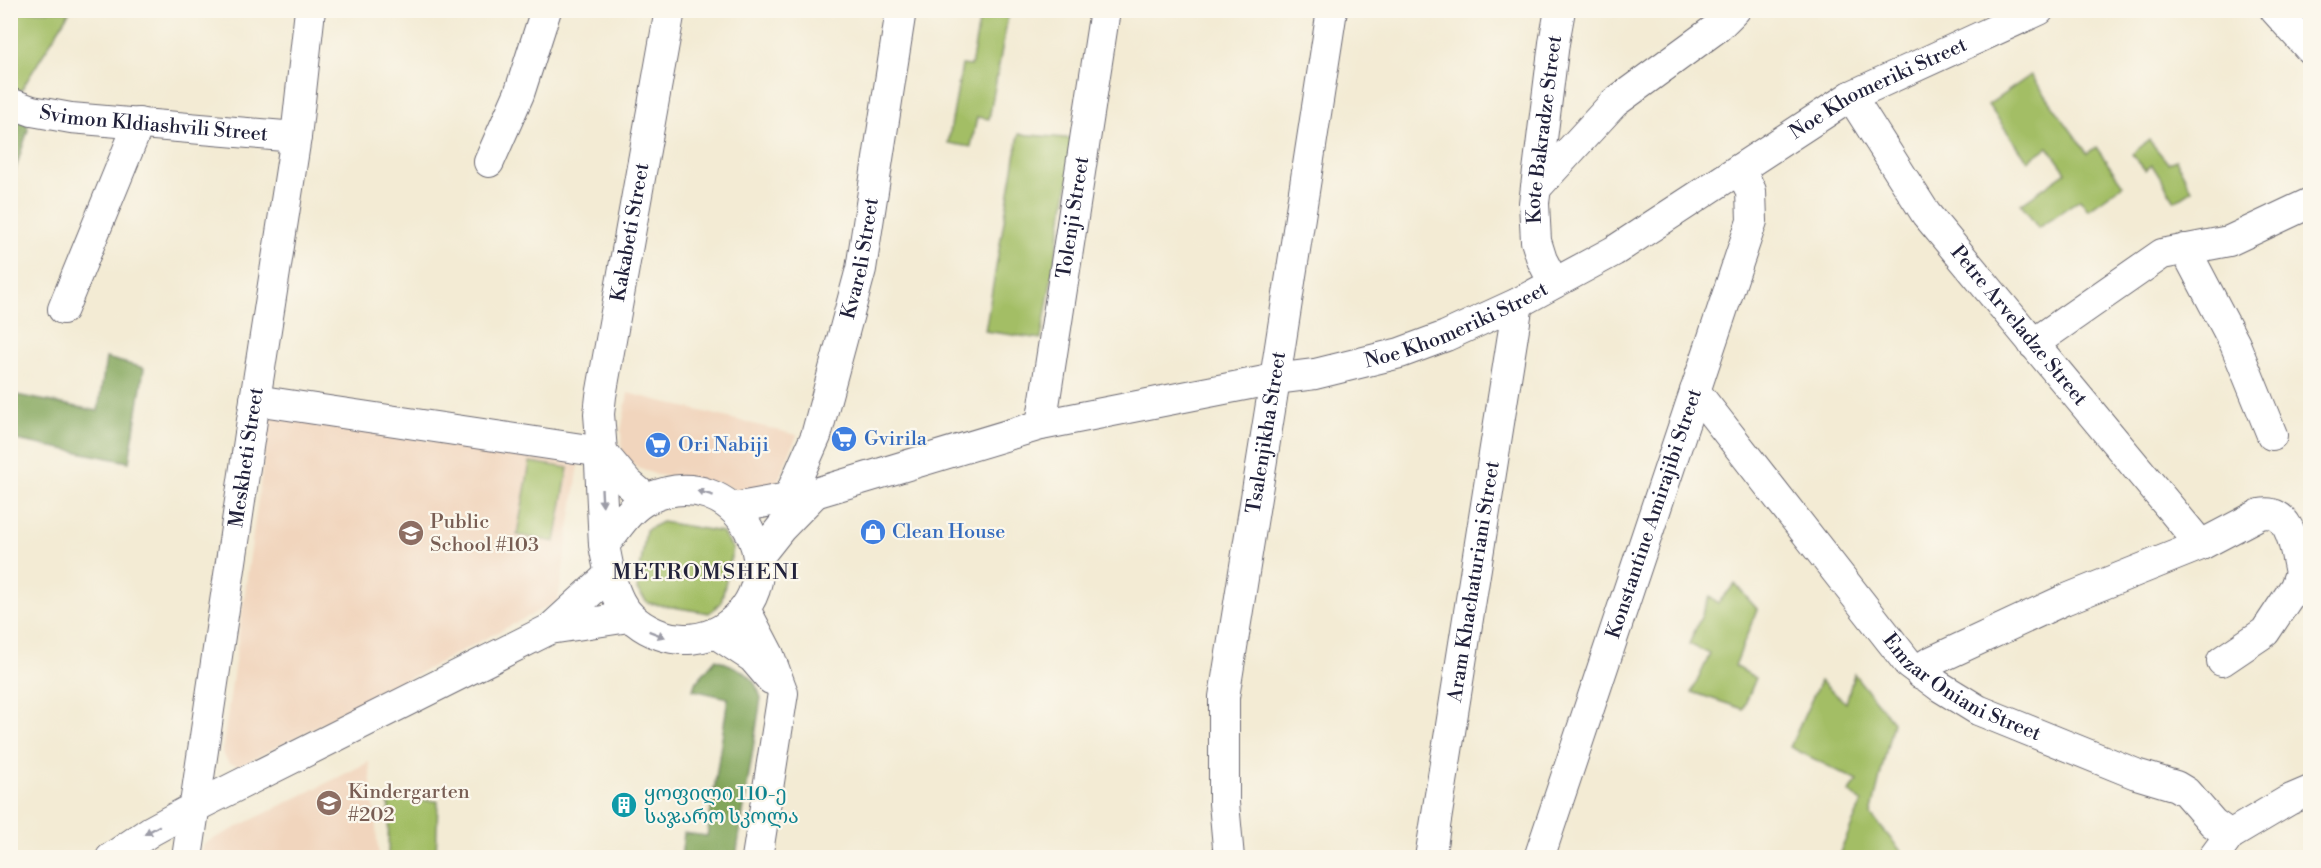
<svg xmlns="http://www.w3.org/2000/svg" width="2321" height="868" font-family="'Libre Bodoni','Noto Serif Georgian',serif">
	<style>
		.built { fill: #f1d5bd }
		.green { fill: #a3be65; stroke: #627050; stroke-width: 1.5 }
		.forest { fill: #82a55a; stroke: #52644a; stroke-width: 1.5 }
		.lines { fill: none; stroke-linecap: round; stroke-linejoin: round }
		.minor-casing { stroke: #6b6871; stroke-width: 32 }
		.minor { stroke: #fff; stroke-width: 30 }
		.oneway { fill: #9c9ca7 }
		.labels { text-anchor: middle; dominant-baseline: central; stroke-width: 4.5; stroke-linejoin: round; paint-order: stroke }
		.street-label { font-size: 20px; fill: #22223b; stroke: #fbf7ec }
		.shop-label { font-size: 20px; fill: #366cbe; stroke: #fbf7ec; text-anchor: start }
		.education-label { font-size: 20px; fill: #785e54; stroke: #fbf7ec; text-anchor: start }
		.culture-label { font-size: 20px; fill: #0d838f; stroke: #fbf7ec; text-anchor: start }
		.quarter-label { font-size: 22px; letter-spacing: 1.5px; fill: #22223b; stroke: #fbf7ec }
	</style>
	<rect width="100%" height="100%" fill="#fbf7ec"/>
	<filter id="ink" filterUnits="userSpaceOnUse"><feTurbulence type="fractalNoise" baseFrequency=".0167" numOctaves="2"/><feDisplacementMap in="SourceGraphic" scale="12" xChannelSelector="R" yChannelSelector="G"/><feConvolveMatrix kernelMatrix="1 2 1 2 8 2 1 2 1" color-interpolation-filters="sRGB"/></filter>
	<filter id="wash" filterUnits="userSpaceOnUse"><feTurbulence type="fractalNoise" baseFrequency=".008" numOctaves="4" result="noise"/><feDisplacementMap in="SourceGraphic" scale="24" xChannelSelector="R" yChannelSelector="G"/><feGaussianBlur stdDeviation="1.35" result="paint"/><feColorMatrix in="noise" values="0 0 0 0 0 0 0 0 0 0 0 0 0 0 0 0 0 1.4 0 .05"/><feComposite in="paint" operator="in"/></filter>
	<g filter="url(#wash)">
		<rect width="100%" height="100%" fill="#f3ebd4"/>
		<path class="built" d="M628,393L797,435L778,481L774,485L759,491H739L718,483L657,475L638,468L628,461L622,451L621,431Z
			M270,415L579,465L558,601L240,766L229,763L222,753Z
			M369,762L379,857L200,858L203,844Z"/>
		<path class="green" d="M15,11H70L17,97L11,94V21Z
			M981,11H1009L989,119L977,117L971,147L948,143L962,65L971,66Z
			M2031,75L2087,153L2096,147L2123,185L2088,210L2080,199L2038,228L2021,204L2066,172L2048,147L2028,161L1988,105Z
			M1019,134L1076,139L1041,339L985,331Z
			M2149,140L2168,163L2176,160L2192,190L2175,201L2152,165L2145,170L2132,154Z
			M530,462L568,468L555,542L517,535Z
			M662,522L722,532L733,549L721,603L709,613L648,603L637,590L646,530Z
			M1735,584L1757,609L1735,666L1756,678L1743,709L1692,692L1710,654L1689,644L1710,596L1718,603Z
			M1854,674L1893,722L1871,815L1906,857H1838L1862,802L1849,792L1858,781L1790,747L1820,681L1846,703Z
			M389,799L438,801L436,857H388Z"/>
		<path class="forest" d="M11,114L27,123L28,130L11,183Z
			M106,358L144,368L129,462L11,439V394L98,411Z
			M716,659C739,669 753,671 761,698L736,857L681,858L684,833L707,836L728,698L693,690L695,683Z"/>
	</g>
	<g filter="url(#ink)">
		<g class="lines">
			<g class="minor-casing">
				<g id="minor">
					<path d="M2275,10L2310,49"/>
					<path id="s1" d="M1851,96L1926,214L2201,545"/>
					<path id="s2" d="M10,103L32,111L71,118L296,137"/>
					<path d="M489,162L519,94L546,10"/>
					<path d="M1536,188L1614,103L1718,27L1735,10"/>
					<path d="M2185,249L2235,344L2272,435"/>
					<path id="s3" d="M1554,283L1542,260L1536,241L1534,203L1554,43L1560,10"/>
					<path d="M63,309L139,123"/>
					<path d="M2033,344L2162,254L2229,241L2310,203"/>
					<path id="s4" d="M1695,391L1908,663L1939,686L1978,710L2136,774L2176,786L2186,792L2213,823L2230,835"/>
					<path d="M255,400L602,452L628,483L647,499"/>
					<path id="s5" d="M1041,425L1105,10"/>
					<path id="s6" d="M789,497L816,436L861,269L901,10"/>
					<path id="s7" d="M734,508L815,493L1041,425L1275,379L1315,374L1400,353L1446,336L1518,303L1614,251L1851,96L2039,10"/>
					<path id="s8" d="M604,545C617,529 629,508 648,499C736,456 803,578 722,629C704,640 680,642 661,635C616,619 612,586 604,545L600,464L602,452L599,414L601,396L670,10"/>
					<path d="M758,557L781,528L815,493"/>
					<path d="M745,609L769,655L783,693L757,858"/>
					<path d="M550,629L629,617"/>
					<path d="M715,633L753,658L771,679"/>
					<path d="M1921,674L1928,663L2064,600L2201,545L2260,514C2292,507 2295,551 2300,573L2295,587L2265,632L2222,661"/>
					<path d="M111,858L151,831L195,807L550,629L609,575"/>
					<path id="s9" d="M187,858L255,400L296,137L310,10"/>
					<path id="s10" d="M1229,858L1224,803V697L1275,379L1332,10"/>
					<path id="s11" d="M1430,858L1518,303"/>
					<path id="s12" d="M1539,858L1752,221L1751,191L1740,169"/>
					<path d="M2213,858L2230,835L2289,800L2310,791"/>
				</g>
			</g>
			<use href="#minor" class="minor"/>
		</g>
		<defs><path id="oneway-solid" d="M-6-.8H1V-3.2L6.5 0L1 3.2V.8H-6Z" transform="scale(1.5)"/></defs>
		<g class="oneway">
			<use href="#oneway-solid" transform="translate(705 493) rotate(-163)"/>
			<use href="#oneway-solid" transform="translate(602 498) rotate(87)"/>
			<use href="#oneway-solid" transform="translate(657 634) rotate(21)"/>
			<use href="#oneway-solid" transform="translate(152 830) rotate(150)"/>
		</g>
	</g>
	<defs>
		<g id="supermarket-disc" transform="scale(1.35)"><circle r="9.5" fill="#3f7fe0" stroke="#fbf7ec"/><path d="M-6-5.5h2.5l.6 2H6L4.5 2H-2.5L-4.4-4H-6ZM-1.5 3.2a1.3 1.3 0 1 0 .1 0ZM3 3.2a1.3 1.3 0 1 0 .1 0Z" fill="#fff"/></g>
		<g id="shop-disc" transform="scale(1.35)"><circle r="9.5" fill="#3f7fe0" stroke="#fbf7ec"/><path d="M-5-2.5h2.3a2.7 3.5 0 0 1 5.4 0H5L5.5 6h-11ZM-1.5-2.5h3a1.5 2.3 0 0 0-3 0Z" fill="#fff"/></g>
		<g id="school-disc" transform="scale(1.35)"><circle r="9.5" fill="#8d6e63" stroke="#fbf7ec"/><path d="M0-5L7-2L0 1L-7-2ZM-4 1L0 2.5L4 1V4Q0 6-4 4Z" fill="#fff"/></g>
		<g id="building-disc" transform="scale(1.35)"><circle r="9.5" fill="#0f9aa8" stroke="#fbf7ec"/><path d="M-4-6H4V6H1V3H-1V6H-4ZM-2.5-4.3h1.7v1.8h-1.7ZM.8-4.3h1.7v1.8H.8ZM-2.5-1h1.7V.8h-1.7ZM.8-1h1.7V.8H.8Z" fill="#fff"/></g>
	</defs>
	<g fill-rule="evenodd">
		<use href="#supermarket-disc" x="844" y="439"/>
		<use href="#supermarket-disc" x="658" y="445"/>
		<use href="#shop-disc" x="873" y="532"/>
		<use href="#school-disc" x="411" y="533"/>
		<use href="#school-disc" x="329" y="803"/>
		<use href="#building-disc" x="624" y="805"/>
	</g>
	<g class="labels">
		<g class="street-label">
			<text stroke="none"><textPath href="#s7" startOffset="1233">Noe Khomeriki Street</textPath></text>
			<text stroke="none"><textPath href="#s2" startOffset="146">Svimon Kldiashvili Street</textPath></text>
			<text stroke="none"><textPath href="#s3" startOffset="158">Kote Bakradze Street</textPath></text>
			<text stroke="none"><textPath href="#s5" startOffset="210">Tolenji Street</textPath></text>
			<text stroke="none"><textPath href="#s8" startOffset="788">Kakabeti Street</textPath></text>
			<text stroke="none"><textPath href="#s6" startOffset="250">Kvareli Street</textPath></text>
			<text stroke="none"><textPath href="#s7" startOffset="747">Noe Khomeriki Street</textPath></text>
			<text stroke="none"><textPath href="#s1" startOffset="285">Petre Arveladze Street</textPath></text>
			<text stroke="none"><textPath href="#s10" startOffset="429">Tsalenjikha Street</textPath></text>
			<text stroke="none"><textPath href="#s9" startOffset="405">Meskheti Street</textPath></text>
			<text stroke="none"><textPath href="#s12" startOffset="363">Konstantine Amirajibi Street</textPath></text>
			<text stroke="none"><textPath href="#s11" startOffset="280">Aram Khachaturiani Street</textPath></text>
			<text stroke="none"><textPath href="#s4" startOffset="404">Emzar Oniani Street</textPath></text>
		</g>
		<g class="shop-label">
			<text x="864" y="439">Gvirila</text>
			<text x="678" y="445">Ori Nabiji</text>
			<text x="892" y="532">Clean House</text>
		</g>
		<g class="education-label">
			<text x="430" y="522">Public<tspan x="430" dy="23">School #103</tspan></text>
			<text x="348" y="792">Kindergarten<tspan x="348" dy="23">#202</tspan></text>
		</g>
		<g class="culture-label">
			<text x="644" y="794">ყოფილი 110-ე<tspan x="644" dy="23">საჯარო სკოლა</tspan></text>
		</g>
		<g class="quarter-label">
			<text x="706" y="572">METROMSHENI</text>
		</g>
	</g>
	<rect width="2321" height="868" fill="none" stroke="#fbf7ec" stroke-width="36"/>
</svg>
